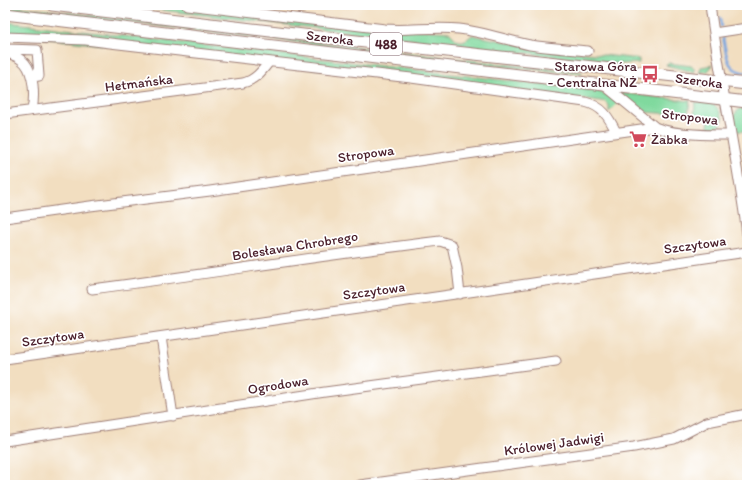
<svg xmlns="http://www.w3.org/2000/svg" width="752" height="490" font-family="Itim,sans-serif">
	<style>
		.green { fill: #80d99e; stroke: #657c64 }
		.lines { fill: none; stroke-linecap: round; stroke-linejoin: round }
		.stream { stroke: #76a4df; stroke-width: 2.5 }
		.minor-casing { stroke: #9e7e76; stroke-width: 11 }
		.major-casing { stroke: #9e7e76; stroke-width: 13 }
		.minor { stroke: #fff; stroke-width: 9 }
		.major { stroke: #fff; stroke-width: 11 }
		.labels { text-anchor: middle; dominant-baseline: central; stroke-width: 3.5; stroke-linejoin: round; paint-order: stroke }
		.shield { fill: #fff; stroke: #80626b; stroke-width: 1 }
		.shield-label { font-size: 13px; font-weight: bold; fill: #4a1f2b }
		.street-label { font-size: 14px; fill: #4a1f2b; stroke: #fff }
		.poi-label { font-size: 14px; fill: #4a1f2b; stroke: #fff; text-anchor: end }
	</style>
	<rect width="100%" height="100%" fill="#fff"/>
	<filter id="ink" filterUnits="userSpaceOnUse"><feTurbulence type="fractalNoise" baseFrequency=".025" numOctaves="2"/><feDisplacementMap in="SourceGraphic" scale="8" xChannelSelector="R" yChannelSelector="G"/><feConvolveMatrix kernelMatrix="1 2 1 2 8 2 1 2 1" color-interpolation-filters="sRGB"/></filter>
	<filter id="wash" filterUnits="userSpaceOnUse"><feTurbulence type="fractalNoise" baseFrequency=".012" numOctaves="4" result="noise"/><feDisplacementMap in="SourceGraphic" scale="16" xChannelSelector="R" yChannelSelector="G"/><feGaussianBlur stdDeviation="0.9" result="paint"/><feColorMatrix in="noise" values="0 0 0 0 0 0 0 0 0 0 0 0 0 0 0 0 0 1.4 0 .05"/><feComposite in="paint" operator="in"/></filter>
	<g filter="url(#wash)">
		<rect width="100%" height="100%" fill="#f2dec0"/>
		<path class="green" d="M5,5L503,64L582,72V74L489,65L5,8Z
			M117,5H167L319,23L449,32C458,42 461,45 472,35L532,47L639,59V63L620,64Z
			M5,22L597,91L610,96L619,102L609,112V105L606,102L594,100L5,34Z
			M668,63L691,66L694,68V72L666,65Z
			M713,65L708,71L699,73L701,67Z
			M620,93L690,101L688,115L643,112Z
			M695,102C711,103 718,102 723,120L720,125L711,130L708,127L709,118L694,116Z
			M747,108V130C744,131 740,132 737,131C728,126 733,113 740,109Z"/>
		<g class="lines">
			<path class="stream" d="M720,18L721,26
				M723,38C727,56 726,71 747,73"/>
		</g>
	</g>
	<g filter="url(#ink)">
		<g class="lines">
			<g class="minor-casing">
				<path id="minor" d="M187,5L385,29C410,31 434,26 459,29C483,32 506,40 530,45C549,48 569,49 588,51
					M710,5C720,82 737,157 747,234
					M714,33L747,28
					M5,37L86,40L110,43L411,78L585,102C602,106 609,117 616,132
					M6,49L37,50L39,76L32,77
					M5,52C24,58 30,65 33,85C34,95 34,101 32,110
					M604,85L655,127
					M5,114L243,83C255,80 262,71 269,62
					M5,218L90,206L210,191L655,127C673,135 711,135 731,135
					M92,289C208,274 323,255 440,241L452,245L457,268L460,294
					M161,337L173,416
					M5,359L747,252
					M5,441L325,392L556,361
					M360,485L634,447L674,439L707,422L747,414"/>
			</g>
			<g class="major-casing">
				<path id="major" d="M52,5L320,37L747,84
					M5,14L747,102"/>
			</g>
			<use href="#minor" class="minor"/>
			<use href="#major" class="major"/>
		</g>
	</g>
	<defs>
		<g id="bus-bare" transform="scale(1.38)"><path d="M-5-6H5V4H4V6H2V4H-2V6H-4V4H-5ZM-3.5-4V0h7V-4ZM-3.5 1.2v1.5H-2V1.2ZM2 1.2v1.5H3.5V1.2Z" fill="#d1495b" stroke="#fff" stroke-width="2.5" paint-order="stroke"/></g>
		<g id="supermarket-bare" transform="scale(1.38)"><path d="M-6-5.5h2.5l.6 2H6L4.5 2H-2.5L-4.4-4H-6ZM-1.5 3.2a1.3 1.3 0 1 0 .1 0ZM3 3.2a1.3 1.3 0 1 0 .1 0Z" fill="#d1495b" stroke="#fff" stroke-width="2.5" paint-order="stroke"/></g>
	</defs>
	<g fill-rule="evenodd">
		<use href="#bus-bare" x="650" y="74"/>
		<use href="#supermarket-bare" x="638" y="139"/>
	</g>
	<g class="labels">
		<rect class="shield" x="370" y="33" width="32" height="22" rx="3"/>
		<g class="shield-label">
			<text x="386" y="44">488</text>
		</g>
		<g class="street-label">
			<text transform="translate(330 38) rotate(7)">Szeroka</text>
			<text transform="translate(699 81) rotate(7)">Szeroka</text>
			<text transform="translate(139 83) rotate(-7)">Hetmańska</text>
			<text transform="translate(690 117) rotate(7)">Stropowa</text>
			<text transform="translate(366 154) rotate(-8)">Stropowa</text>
			<text transform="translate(695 245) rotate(-8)">Szczytowa</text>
			<text transform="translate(295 246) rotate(-9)">Bolesława Chrobrego</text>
			<text transform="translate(374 291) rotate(-8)">Szczytowa</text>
			<text transform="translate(53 338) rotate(-8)">Szczytowa</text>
			<text transform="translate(278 385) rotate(-9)">Ogrodowa</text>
			<text transform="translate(554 444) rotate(-8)">Królowej Jadwigi</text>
		</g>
		<g class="poi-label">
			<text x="637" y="66">Starowa Góra<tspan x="637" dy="16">- Centralna NŻ</tspan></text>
			<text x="651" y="139" text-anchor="start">Żabka</text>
		</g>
	</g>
	<rect width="752" height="490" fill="none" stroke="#fff" stroke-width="20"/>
</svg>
